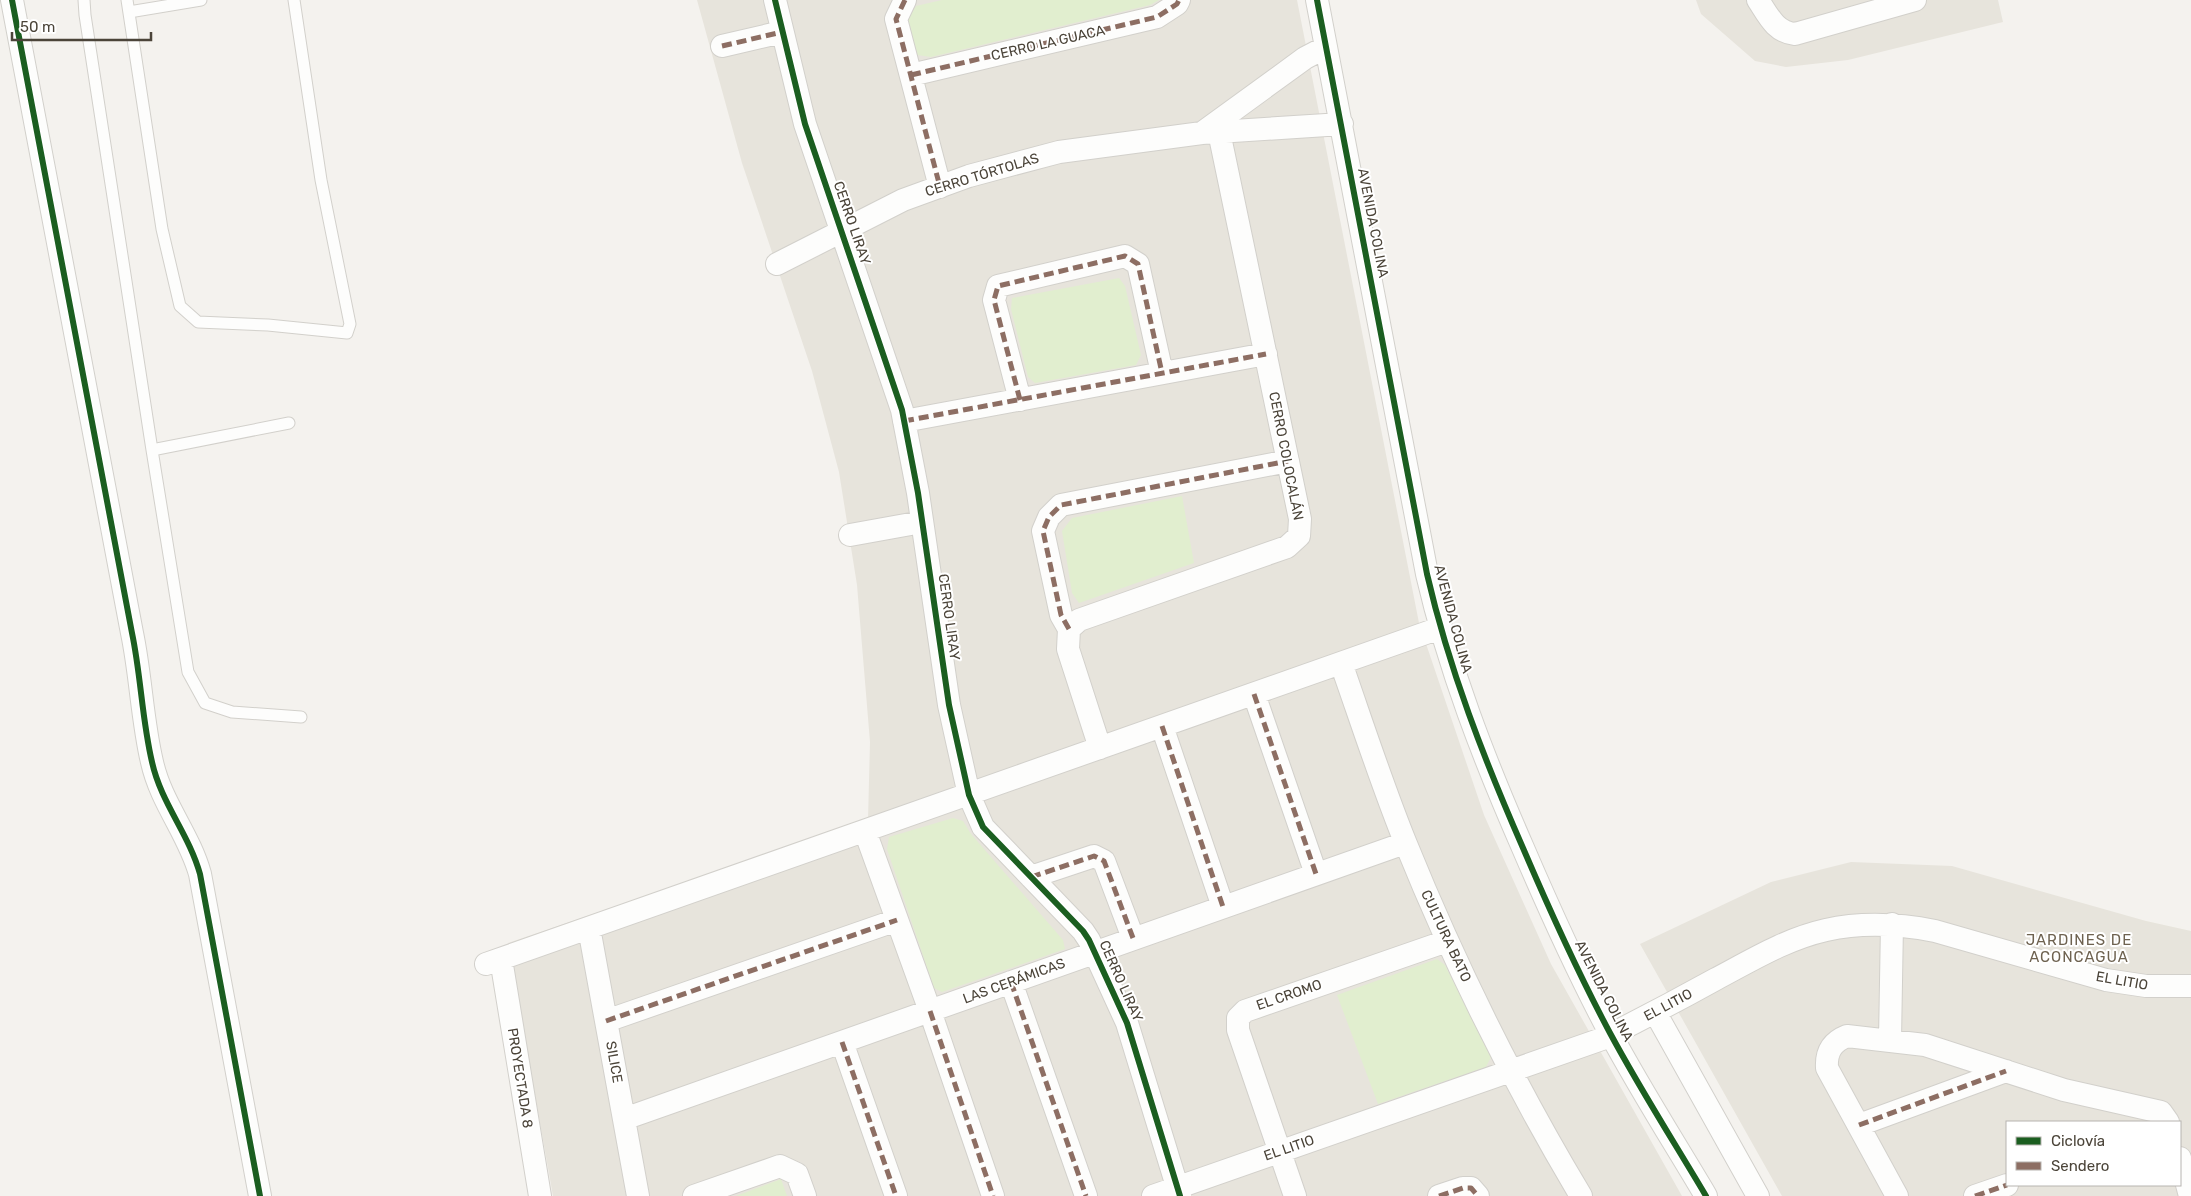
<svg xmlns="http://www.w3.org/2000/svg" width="2191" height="1196" font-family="Rubik,sans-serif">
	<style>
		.residential { fill: #e7e4dc; fill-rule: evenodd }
		.green { fill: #e1eecf }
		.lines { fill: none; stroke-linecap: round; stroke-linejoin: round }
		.service-casing { stroke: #d2d0cb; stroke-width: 13 }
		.minor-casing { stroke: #d2d0cb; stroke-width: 24 }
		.service { stroke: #fdfdfc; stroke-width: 11 }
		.minor { stroke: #fdfdfc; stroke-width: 22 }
		.quiet { stroke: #8d6e63; stroke-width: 5; stroke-dasharray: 10 5; stroke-linecap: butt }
		.cycleway-casing { stroke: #fff; stroke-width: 9 }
		.cycleway { stroke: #1b5e20; stroke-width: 6 }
		.labels { text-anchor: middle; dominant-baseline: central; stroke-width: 4; stroke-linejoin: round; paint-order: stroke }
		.street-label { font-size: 14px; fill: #4b4439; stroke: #fff }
		.neighbourhood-label { font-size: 15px; letter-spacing: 1px; fill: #6e6250; stroke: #fff }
	</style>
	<rect width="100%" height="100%" fill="#f4f2ee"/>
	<path class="residential" d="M697,0H1297L1419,623L1484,815L1551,964L1682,1196H553L508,943L868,820L870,742L857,585L839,472L812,371L742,163Z
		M1696,0H1998L2003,22L1848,60L1786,67L1755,61L1701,14Z
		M1851,862L1952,866L2146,921L2191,931V1196H1782L1640,944L1771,882ZM2007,1122H2180V1185H2007Z"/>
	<path class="green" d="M942,0H1159L1150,5L931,57L917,55L906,22L916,6Z
		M1119,278L1125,286L1141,355L1136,365L1035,383L1028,377L1011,309L1012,298Z
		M1182,496L1194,563L1079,603L1072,593L1062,531L1072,518Z
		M953,818L963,821L971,834L1063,940L1065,949L942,992L934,988L887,849L889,837Z
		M1437,959L1445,965L1491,1057L1486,1067L1378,1104L1337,995Z
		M781,1179L787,1196H736Z"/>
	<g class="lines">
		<g class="service-casing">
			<path id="service" d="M84,0L85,15L152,450L188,672L205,703L232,712L301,717
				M127,0L162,229L180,306L198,322L268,325L347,333L350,324L321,180L294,0
				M129,12L201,0
				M152,450L289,423"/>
		</g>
		<g class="minor-casing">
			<path id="minor" d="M12,0C51,211 90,422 132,633C141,676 142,720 152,762C161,803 189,834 200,874L260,1196
				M775,0L805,124L902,410L918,493L949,705L969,795L983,827L1083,931L1089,940L1127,1023L1180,1196
				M905,0L896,19L940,187
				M1317,0L1427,574C1449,669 1484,759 1523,848C1550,911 1578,973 1610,1033C1640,1089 1674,1142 1706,1196
				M1758,0C1768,15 1775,32 1795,34L1915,0
				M722,46L782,32
				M911,75L1157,17L1177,4L1179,0
				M1202,133L1305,58L1326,47
				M777,264L903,200L969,176L1059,152L1202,133L1342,124
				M1020,400L994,300L998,286L1125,256L1138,264L1162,373
				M904,421L1266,354
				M850,535L922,522
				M1069,629L1079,620L1287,547L1299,536L1300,519L1219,132
				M1341,663C1362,723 1382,785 1406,844C1455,965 1514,1084 1581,1196
				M1254,694L1316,874
				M1162,726L1223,907
				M1100,748L1068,649L1069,629L1061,615L1043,531L1049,517L1061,505L1288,461
				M865,831L930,1011L993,1196
				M1031,877L1094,856L1104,861L1133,938
				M589,928L638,1196
				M501,959L540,1196
				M486,964L1440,628
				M1011,982L1086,1196
				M1655,1012L1758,1196
				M606,1021L897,920
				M1890,1040L1892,924
				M842,1042L896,1196
				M624,1119L1405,843
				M1859,1125L2006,1071
				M2180,1158L2190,1196
				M694,1196L780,1166L797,1174L805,1196
				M1153,1196L1602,1039C1640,1020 1678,1000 1716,979C1752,960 1786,939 1826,930C1862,922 1899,924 1935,931L2106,980L2146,986H2191
				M1295,1196L1238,1030V1018L1245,1011L1447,941
				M1439,1196L1463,1188H1471L1478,1196
				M1897,1196L1827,1068C1826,1052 1832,1042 1847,1036L1925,1045L2064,1090L2161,1112L2168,1122
				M1975,1196L2007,1185"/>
		</g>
		<use href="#service" class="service"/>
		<use href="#minor" class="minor"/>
		<path class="quiet" d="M905,0L896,19L940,187
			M722,46L782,32
			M911,75L1157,17L1177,4L1179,0
			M1020,400L994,300L998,286L1125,256L1138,264L1162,373
			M904,421L1266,354
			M1069,629L1061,615L1043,531L1049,517L1061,505L1288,461
			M1254,694L1316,874
			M1162,726L1223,907
			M1031,877L1094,856L1104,861L1133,938
			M1011,982L1086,1196
			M930,1011L993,1196
			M606,1021L897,920
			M842,1042L896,1196
			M1859,1125L2006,1071
			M1439,1196L1463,1188H1471L1478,1196
			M1975,1196L2007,1185"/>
		<g class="cycleway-casing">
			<path id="cycleway" d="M12,0C51,211 90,422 132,633C141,676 142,720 152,762C161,803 189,834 200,874L260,1196
				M775,0L805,124L902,410L918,493L949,705L969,795L983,827L1083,931L1089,940L1127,1023L1180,1196
				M1317,0L1427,574C1449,669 1484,759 1523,848C1550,911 1578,973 1610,1033C1640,1089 1674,1142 1706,1196"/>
		</g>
		<use href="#cycleway" class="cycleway"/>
	</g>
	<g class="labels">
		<g class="street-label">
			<text transform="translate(1048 43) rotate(-13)">CERRO LA GUACA</text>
			<text transform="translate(982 175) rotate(-17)">CERRO TÓRTOLAS</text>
			<text transform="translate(852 223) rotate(71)">CERRO LIRAY</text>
			<text transform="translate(1373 223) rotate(79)">AVENIDA COLINA</text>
			<text transform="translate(1286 456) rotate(79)">CERRO COLOCALÁN</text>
			<text transform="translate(949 617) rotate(82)">CERRO LIRAY</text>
			<text transform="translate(1453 619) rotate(75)">AVENIDA COLINA</text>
			<text transform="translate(1446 936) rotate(65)">CULTURA BATO</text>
			<text transform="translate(1014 981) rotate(-20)">LAS CERÁMICAS</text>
			<text transform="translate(1121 981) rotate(66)">CERRO LIRAY</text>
			<text transform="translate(2122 981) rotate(10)">EL LITIO</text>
			<text transform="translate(1604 991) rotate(63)">AVENIDA COLINA</text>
			<text transform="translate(1289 995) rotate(-19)">EL CROMO</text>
			<text transform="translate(1668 1005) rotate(-28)">EL LITIO</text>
			<text transform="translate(614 1062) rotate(80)">SILICE</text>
			<text transform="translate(520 1078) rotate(81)">PROYECTADA 8</text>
			<text transform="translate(1289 1148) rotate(-19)">EL LITIO</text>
		</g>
		<g class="neighbourhood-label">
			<text x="2079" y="940">JARDINES DE<tspan x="2079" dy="17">ACONCAGUA</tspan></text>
		</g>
	</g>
	<rect x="2006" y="1121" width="175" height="65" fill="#ffffff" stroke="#b7b4b0"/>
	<rect x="2016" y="1137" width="25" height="8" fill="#1b5e20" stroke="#b7b4b0"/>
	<text x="2051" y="1146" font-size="15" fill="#4b4439">Ciclovía</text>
	<rect x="2016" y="1162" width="25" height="8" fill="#8d6e63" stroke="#b7b4b0"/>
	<text x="2051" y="1171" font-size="15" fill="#4b4439">Sendero</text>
	<path d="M12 32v8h139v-8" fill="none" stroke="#4b4439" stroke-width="2.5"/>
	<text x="20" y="32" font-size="15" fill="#4b4439" stroke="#ffffff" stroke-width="4" paint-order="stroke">50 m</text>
</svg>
